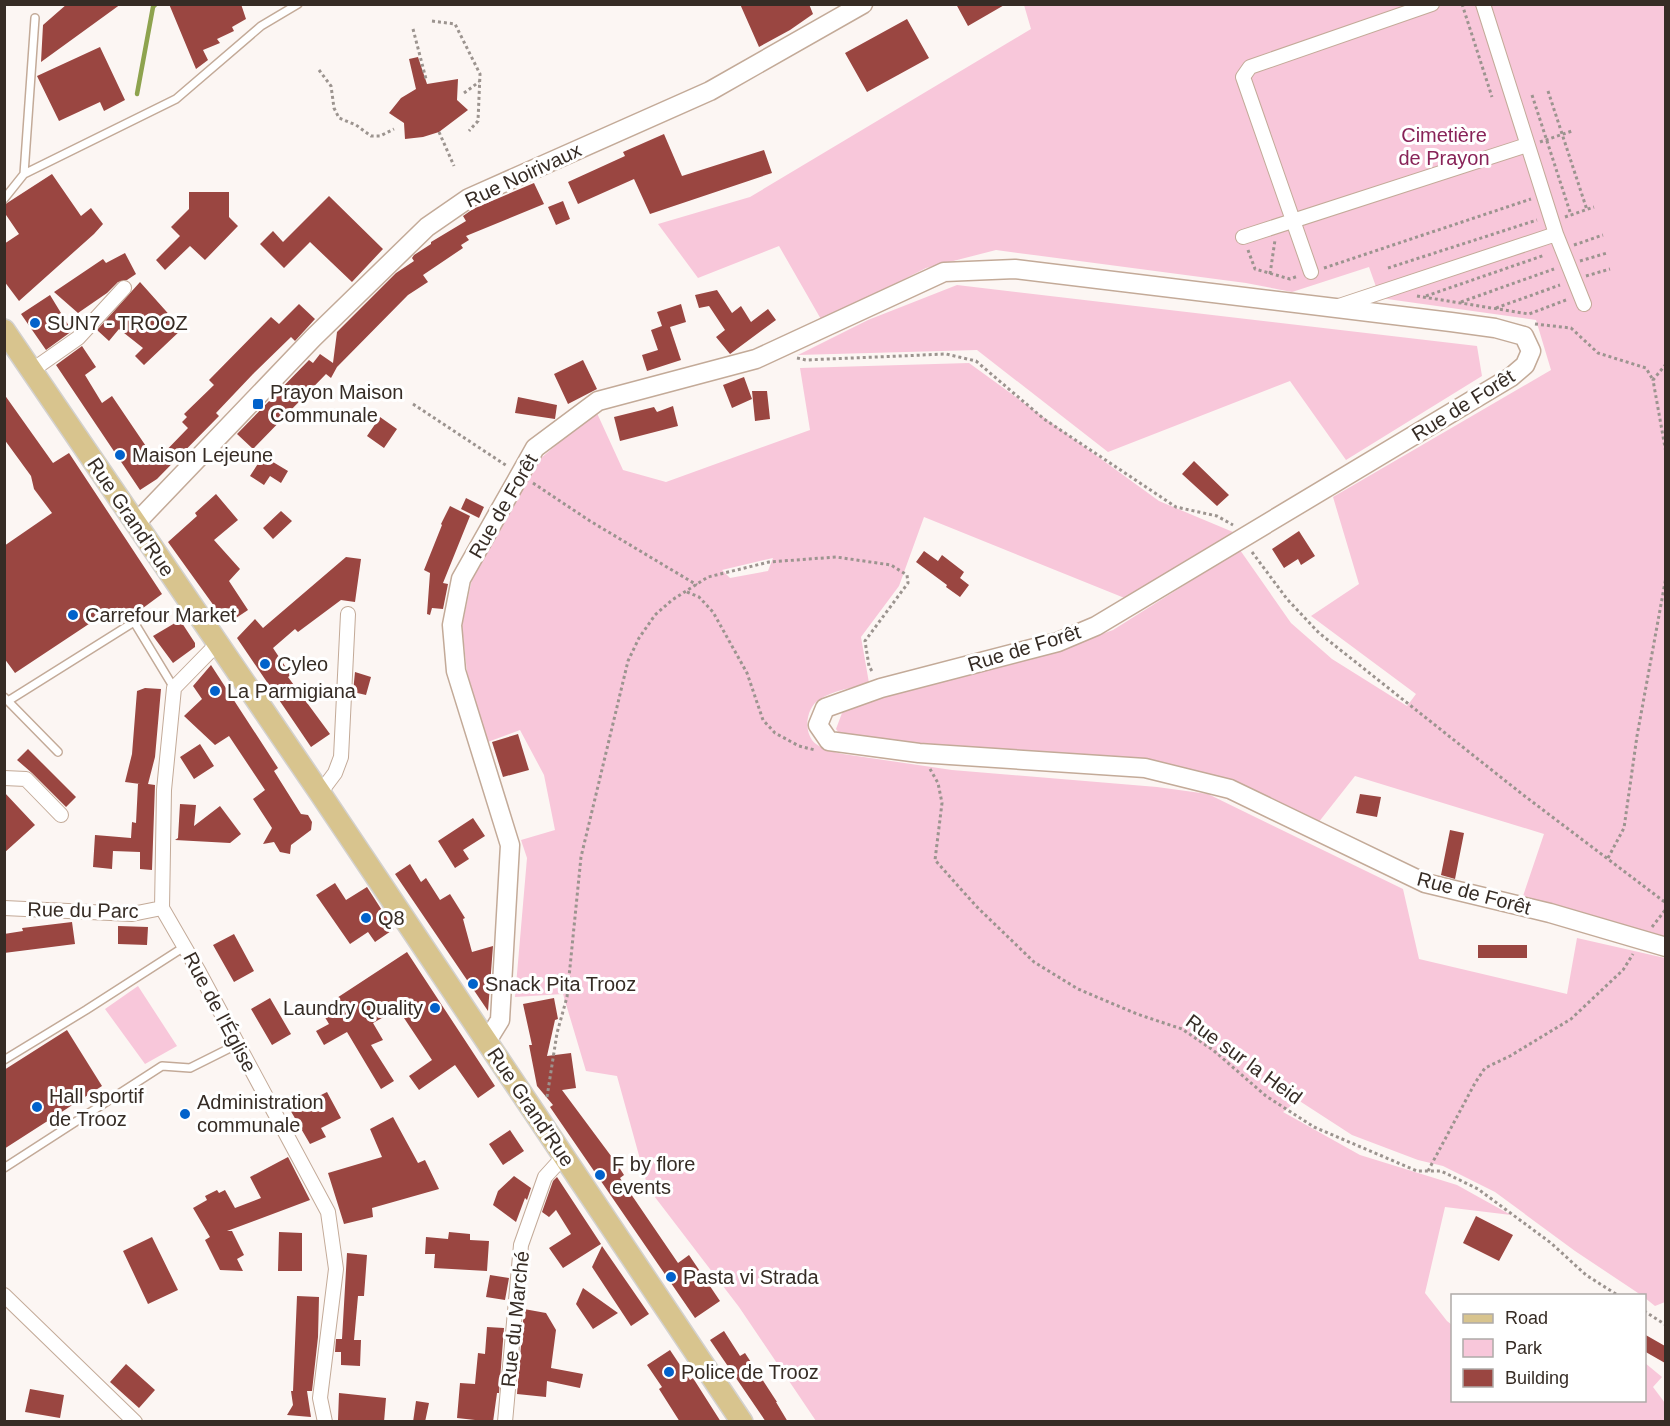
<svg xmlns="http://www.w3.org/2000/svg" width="1670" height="1426" font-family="Helvetica,sans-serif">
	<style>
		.green { fill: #f8c7da; fill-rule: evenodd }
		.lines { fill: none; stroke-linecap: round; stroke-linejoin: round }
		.stream { stroke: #8ea34e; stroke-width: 4.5 }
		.building { fill: #9a4641 }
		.lane-casing { stroke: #c3aa98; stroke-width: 10 }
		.street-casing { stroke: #c3aa98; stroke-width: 16 }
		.secondary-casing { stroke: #c3aa98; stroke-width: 21 }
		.primary-casing { stroke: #d3d1cf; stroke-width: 24 }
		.path { stroke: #9c948f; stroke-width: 3; stroke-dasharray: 3 3; stroke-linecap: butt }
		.lane { stroke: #fff; stroke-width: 7 }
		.street { stroke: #fff; stroke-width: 14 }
		.secondary { stroke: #fff; stroke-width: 18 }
		.primary { stroke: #d8c48e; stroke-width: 21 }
		.poi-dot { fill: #0262cb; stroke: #fff; stroke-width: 2 }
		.labels { text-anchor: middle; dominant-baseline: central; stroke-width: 6; stroke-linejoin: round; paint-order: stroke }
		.park-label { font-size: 20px; fill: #882358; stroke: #fff }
		.street-label { font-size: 20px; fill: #362c25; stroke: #fff }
		.poi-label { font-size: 20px; fill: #362c25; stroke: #fff; text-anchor: start }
	</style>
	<rect width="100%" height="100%" fill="#fcf6f3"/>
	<path class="green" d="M1024,5H1665V943L1522,899L1544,834L1355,776L1318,823L1242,784L1155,764L844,740L836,729L842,713L869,699L1052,652L1113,630L1240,550L1291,623L1332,659L1407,706L1416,694L1311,616L1359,584L1333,497L1551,370L1536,320L1380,298L1369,267L1292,292L1246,283L996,250L926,268L822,321L779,246L698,278L658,224L750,197L1031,29Z
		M957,285L1477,346L1482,376L1346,460L1290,381L1108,452L977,350L798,355L868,320Z
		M969,363L1159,501L1233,532L1127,599L924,517L899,586L861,637L869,683C853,688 834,690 820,699C805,708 803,734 816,744C824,750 834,752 843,754L952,770L1157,787L1208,794L1403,889L1419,959L1567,994L1577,938L1665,958V1302L1655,1306L1645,1298L1644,1296L1641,1295L1575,1251L1495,1192L1443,1166L1418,1160L1352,1135L1298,1100L1283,1112L1360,1155L1457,1185L1511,1215L1445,1207L1425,1293L1447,1321L1452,1325V1400H1644L1645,1363L1662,1377L1653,1387L1665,1403V1421H816L739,1307L648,1188L617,1076L586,1071L563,994L515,997L527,858L521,840L555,830L544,775L520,730L485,743L467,672L462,626L472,579L513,501L541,458L596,411L623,470L666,482L810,430L800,368ZM773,558L768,571L730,578L722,570Z
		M138,986L177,1046L145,1064L105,1009Z"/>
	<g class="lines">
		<path class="stream" d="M137,94L153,7L156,4"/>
	</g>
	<path class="building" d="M67,4H121L41,62L43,25Z
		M169,4H241L246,19L232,27L234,31L217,39L220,43L203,50L208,60L196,69Z
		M740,4H809L813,14L790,30L759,47Z
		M956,4H1006L968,26Z
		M907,19L929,58L867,92L845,53Z
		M100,47L125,100L104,111L100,102L59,121L37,76Z
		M418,57L427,84L458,79L457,100L468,110L439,132L423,137L405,139L404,123L389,113L401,98L416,89L409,59Z
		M664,134L682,176L764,150L772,173L650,214L634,179L578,204L568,182L625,156L623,152Z
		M52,174L81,216L91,208L103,224L94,234L19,301L4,281V244L19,234L4,212V205Z
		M534,183L544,204L466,236L469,240L461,245L463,248L423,275L428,282L408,295L337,367L331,378L326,374L253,449L237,434L309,360L313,363L320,354L333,363L337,332L396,273L414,261L412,258L414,255L431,244V242L466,221L463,216L473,209Z
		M189,192H229V217L238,226L205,260L190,246L165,270L156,260L180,236L171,227L189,209Z
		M329,196L383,249L352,282L310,242L284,268L260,244L273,231L283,242Z
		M563,201L570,219L556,225L548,207Z
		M125,253L136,274L127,280L118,282L107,293L78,313L54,292L103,259L106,263Z
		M140,282L182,329L144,365L135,356L143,348L119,329L109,341L97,330Z
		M717,290L732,313L741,306L751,322L768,309L776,320L730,354L716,337L725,330L709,306L699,308L695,295Z
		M50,295L72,331L46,350L21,314Z
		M299,304L315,319L295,341L291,337L253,374L216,413L219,416L157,479L140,490L56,365L82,346L96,367L85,375L102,403L112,396L156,461L188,428L182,422L187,417L184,414L214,385L209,380L271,317L279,324Z
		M681,304L686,322L670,327L681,360L647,371L642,355L658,350L651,330L662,326L657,312Z
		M583,360L597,389L568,404L554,374Z
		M744,377L752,399L732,408L723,385Z
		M752,391H767L770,419L755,421Z
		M4,394L53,463L69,453L162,594L124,622L113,608L15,673L4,658V546L52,513L34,489L31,476L4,439Z
		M518,397L557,405L555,419L515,413Z
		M673,406L678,426L620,441L614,417L654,407L657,412Z
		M380,417L397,429L384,448L367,436Z
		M263,456L288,471L281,483L270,476L264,485L250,476Z
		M1194,461L1229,495L1217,506L1182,474Z
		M216,494L238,520L214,540L240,569L229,581L248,610L227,624L168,542L197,516L195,513Z
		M466,498L484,507L479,518L461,509Z
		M450,506L470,516L443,583L448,584L443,609L432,608L430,615L427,614L430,573L424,570L442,525L441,524Z
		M281,511L292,521L273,539L263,528Z
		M1299,531L1315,556L1301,565L1298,559L1284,568L1272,549Z
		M924,551L938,561L942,555L964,572L960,578L969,585L960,597L946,587L947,585L916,562Z
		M346,557L361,559L355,602L341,600L298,632L295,629L273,648L291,675L288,677L330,734L311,747L237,638L255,619L263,628Z
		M180,620L195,643V647L173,663L153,636Z
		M211,665L278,768L274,771L301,814L308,815L312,822L311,830L291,845L290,854L280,852L274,842L263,844L272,828L253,799L265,790L229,736L215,745L184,716L202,699L193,686Z
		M355,672L371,677L366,695L353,692Z
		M145,688L161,689L155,757L148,784L155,785L152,870L140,869V852L113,851L112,869L93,867L95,835L131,838L132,822L136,823L138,784H140L125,782L132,754L137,691Z
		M518,734L529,770L503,777L492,742Z
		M200,744L214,766L194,779L180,757Z
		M28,749L76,797L66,807L32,773L17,760Z
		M4,792L35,825L4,853Z
		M1360,794L1381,797L1377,817L1356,813Z
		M180,804L196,805L194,826L220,806L241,834L230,843L175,840L178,838Z
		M473,818L485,836L463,850L469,859L455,868L438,841Z
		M1450,830L1464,833L1455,879L1441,875Z
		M410,864L421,882L426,878L440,900L450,894L465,918L463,919L472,952L493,946L488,1011L395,874Z
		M335,883L346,900L367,887L394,929L375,942L368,932L350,944L316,895Z
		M72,922L75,944L4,953V934L23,931L22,928Z
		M118,926L148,927L147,945L118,944Z
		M234,934L254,971L234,982L213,945Z
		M1478,945H1527V958H1478Z
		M407,952L495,1086L478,1098L455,1065L419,1090L409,1076L432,1060L398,1009L373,1023L383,1040L371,1045L394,1081L381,1089L347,1032L324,1045L316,1031L329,1024L320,1009Z
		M270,998L291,1034L272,1045L251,1009Z
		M554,998L558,1019L555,1020L547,1056L571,1053L576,1088L562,1090L617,1164L624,1175L620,1178L678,1263L689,1255L720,1301L695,1318L550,1107L553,1105L537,1086L529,1045H532L523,1004Z
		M67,1030L102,1086L4,1149V1070Z
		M327,1092L341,1118L321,1128L326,1137L310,1144L289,1108L305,1099L307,1102Z
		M393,1117L418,1163L425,1160L439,1189L372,1208L373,1217L344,1224L328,1173L382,1157L370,1129Z
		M510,1130L524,1151L503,1165L489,1144Z
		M288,1157L310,1200L227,1231H232L244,1255L237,1259L243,1271L220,1270L205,1240L210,1237L193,1208L207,1200L205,1196L217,1190L219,1193L225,1190L235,1208L261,1198L250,1177Z
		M514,1176L531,1188L527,1200L525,1198L516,1222L493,1205L498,1191Z
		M557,1177L601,1244L563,1268L549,1248L571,1234L556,1210L549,1217L542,1212L553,1181Z
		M1476,1216L1513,1235L1499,1261L1463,1243Z
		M279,1232L302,1233V1271H278Z
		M449,1232L470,1234V1240L489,1241L487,1271L434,1268L435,1254H425L426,1237L448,1239Z
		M152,1237L178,1290L148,1304L123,1251Z
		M602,1246L649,1314L631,1326L592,1267Z
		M347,1253L367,1255L364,1296H358L354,1340H361L360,1366L341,1365V1352H335L336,1339H342Z
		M490,1275L509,1278L505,1300L486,1297Z
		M583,1288L618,1313L593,1329L576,1304Z
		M297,1296L319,1297L318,1337L312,1391H307L311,1417L287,1415L293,1405L291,1391H293Z
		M524,1309L546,1313L556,1330L551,1368L583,1374L580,1388L547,1381L546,1397L517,1394Z
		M487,1327L504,1328L499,1393H497L493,1422L457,1418L460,1383L475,1384L478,1353L485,1354Z
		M724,1331L740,1356L745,1353L777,1402H776L788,1422H766L710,1340Z
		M1644,1334L1665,1346V1363L1644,1351Z
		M670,1350L690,1380L693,1378L721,1422H680L659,1389L662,1387L647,1365Z
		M126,1364L155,1390L139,1408L110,1382Z
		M30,1389L64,1395L60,1418L25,1412Z
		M339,1393L386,1398L384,1422L338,1420Z
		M416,1401L429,1403L425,1422H413Z"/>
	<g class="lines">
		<g class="lane-casing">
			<path id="lane" d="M24,174L176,99L261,26L298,4
				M4,199L24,174L35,18
				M4,697L58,752
				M8,701L134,622L174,688
				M4,1060L86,1010L184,947
				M4,1168L162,1066L190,1068L238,1044"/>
		</g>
		<g class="street-casing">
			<path id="street" d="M1483,4L1556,234L1584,304
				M1243,237L1527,145
				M1311,272L1243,77L1250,67L1432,4
				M1336,307L1556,234
				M31,371L78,338L124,288
				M218,643L174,688L164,790L162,908L199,972L328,1212L336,1269L320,1398L325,1422
				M4,778L26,779L61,815
				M320,793L335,773L341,757L348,614
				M4,908L132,914L162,908
				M4,1295L135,1422
				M505,1422L521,1245L545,1177L564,1156"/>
		</g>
		<g class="secondary-casing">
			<path id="secondary" d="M135,524L313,338L427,227L469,198L710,91L863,4
				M487,1041L500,1020L510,845L456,671L452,625L461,579L535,448L598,401L756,359L944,272L1015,269L1451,322L1495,328L1524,336L1531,351L1525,365L1511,377L1096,626L1058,642L881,688L825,708L818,725L829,741L919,753L1145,768L1230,789L1425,883L1550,913L1666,947"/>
		</g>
		<g class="primary-casing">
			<path id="primary" d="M4,330L320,793L742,1422"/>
		</g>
		<path class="path" d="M1462,4L1492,97
			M432,21L455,24L480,74L478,121L469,131
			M413,29L426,79
			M319,70L331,86L334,108L339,118L356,125L371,136H380L394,129
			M1548,91L1587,210
			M464,93L479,82
			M1532,95L1571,215
			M439,132L454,166
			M1540,142L1572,131
			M1565,217L1594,207
			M1574,245L1603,235
			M1248,250L1255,269L1290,279L1298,276
			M1580,261L1607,253
			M1324,268L1531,199
			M1388,268L1537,220
			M1270,274L1275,240
			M1586,276L1610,269
			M1417,296L1529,314L1566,300
			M1426,296L1545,255
			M1461,302L1554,269
			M1496,308L1560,285
			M1535,324L1571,328L1598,353L1646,368L1653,380
			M797,358L806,360L946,354L976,361L1044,419L1176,507L1217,516L1233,525
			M1666,364L1653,380L1666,453
			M413,404L507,466
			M533,483L590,521L697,585
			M1252,552L1287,599L1319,633L1522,794L1666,903
			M687,592L699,597L713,612L747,673L763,720L775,733L799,746L815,750
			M930,769L938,783L942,803L935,860L976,906L1034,962L1078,989L1137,1014L1182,1029L1213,1050L1266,1096L1314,1127L1417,1171H1441L1478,1189L1551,1243L1586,1275L1619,1296
			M1608,858L1624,828L1637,736L1666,577
			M1652,927L1666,909
			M547,1097L557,1033L567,997L581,857L628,661L639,638L655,615L672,600L708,577L769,562L836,557L891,565L907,575L908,583L865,641L869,666L873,673
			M1428,1171L1475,1083L1485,1068L1510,1056L1571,1019L1623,970L1633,954
			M1644,1311L1666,1325"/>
		<use href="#lane" class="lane"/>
		<use href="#street" class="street"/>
		<use href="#secondary" class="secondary"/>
		<use href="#primary" class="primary"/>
	</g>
	<g class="poi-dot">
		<circle cx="35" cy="323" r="6"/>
		<rect x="252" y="398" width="12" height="12" rx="3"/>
		<circle cx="120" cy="455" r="6"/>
		<circle cx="73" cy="615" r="6"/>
		<circle cx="265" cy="664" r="6"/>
		<circle cx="215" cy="691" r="6"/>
		<circle cx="366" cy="918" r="6"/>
		<circle cx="473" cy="984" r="6"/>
		<circle cx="435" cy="1008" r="6"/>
		<circle cx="37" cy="1107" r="6"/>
		<circle cx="185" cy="1114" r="6"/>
		<circle cx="600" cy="1175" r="6"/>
		<circle cx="671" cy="1277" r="6"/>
		<circle cx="669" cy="1372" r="6"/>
	</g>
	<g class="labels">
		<g class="park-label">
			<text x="1444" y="135">Cimetière<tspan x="1444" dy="23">de Prayon</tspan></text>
		</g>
		<g class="street-label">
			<text transform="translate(523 175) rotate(-25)">Rue Noirivaux</text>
			<text transform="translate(1463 405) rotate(-32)">Rue de Forêt</text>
			<text transform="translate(503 506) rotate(-60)">Rue de Forêt</text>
			<text transform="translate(131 517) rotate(56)">Rue Grand'Rue</text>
			<text transform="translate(1024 648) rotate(-17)">Rue de Forêt</text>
			<text transform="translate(1474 893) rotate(15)">Rue de Forêt</text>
			<text transform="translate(83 910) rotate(1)">Rue du Parc</text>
			<text transform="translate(220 1012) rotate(62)">Rue de l'Église</text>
			<text transform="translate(1244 1059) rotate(36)">Rue sur la Heid</text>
			<text transform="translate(531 1107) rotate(56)">Rue Grand'Rue</text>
			<text transform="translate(515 1319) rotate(-84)">Rue du Marché</text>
		</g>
		<g class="poi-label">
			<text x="47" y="323">SUN7 - TROOZ</text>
			<text x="270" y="392">Prayon Maison<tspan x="270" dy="23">Communale</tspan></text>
			<text x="132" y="455">Maison Lejeune</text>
			<text x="85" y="615">Carrefour Market</text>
			<text x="277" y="664">Cyleo</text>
			<text x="227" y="691">La Parmigiana</text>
			<text x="378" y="918">Q8</text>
			<text x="485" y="984">Snack Pita Trooz</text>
			<text x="423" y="1008" text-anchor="end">Laundry Quality</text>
			<text x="49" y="1096">Hall sportif<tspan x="49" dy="23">de Trooz</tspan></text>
			<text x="197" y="1102">Administration<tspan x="197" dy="23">communale</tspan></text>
			<text x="612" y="1164">F by flore<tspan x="612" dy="23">events</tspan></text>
			<text x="683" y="1277">Pasta vi Strada</text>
			<text x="681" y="1372">Police de Trooz</text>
		</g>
	</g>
	<rect width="1670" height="1426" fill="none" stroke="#362c25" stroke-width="12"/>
	<rect x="1451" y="1294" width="195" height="108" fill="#ffffff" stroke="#afaba8" stroke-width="1.5"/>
	<rect x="1463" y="1314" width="30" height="9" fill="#d8c48e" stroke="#afaba8" stroke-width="1.5"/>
	<text x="1505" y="1324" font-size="18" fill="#362c25">Road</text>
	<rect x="1463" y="1339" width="30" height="18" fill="#f8c7da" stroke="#afaba8" stroke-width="1.5"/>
	<text x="1505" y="1354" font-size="18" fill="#362c25">Park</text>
	<rect x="1463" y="1369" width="30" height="18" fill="#9a4641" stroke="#afaba8" stroke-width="1.5"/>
	<text x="1505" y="1384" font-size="18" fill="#362c25">Building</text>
</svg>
